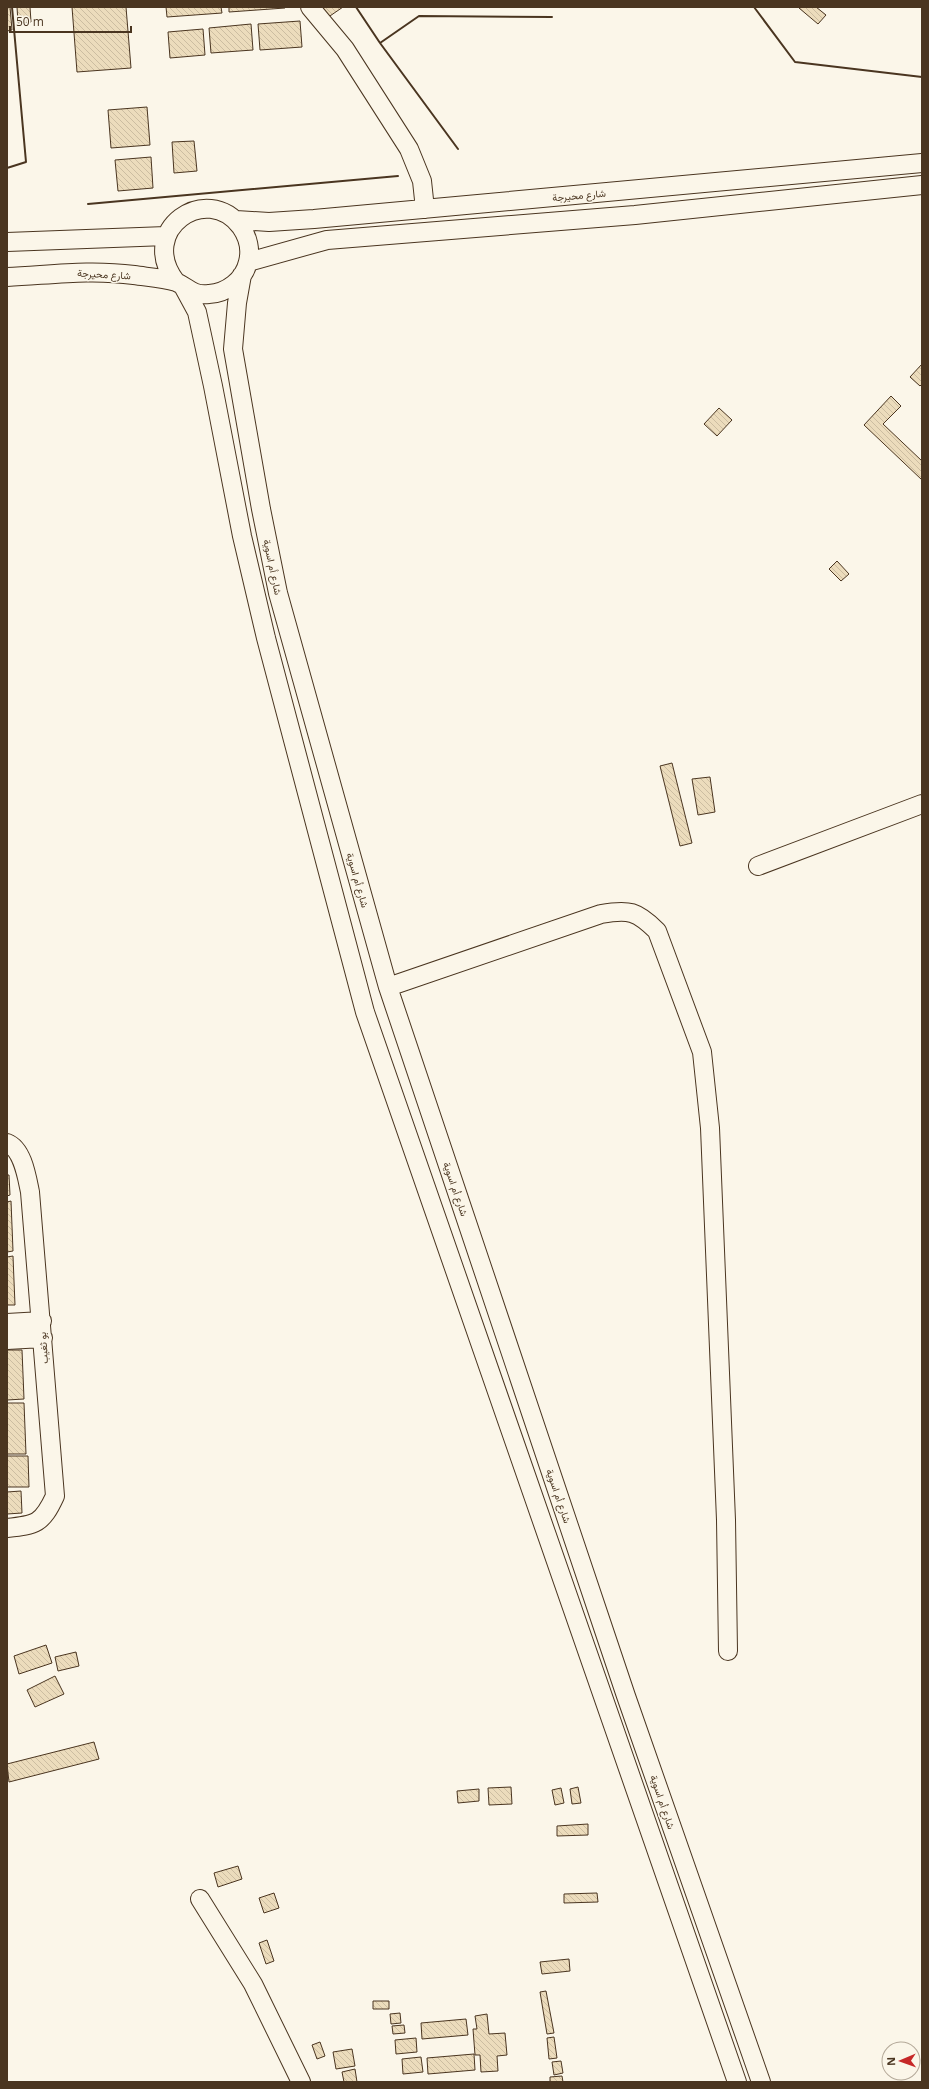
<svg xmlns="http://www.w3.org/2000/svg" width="929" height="2089" font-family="'Open Sans',Vazirmatn,sans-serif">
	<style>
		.building { fill: url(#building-back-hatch); stroke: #4a3520 }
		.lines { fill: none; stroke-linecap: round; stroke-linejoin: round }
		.minor-casing { stroke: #4a3520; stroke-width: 20 }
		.minor { stroke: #fbf6e9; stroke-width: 18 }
		.wall { stroke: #4a3520; stroke-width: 2 }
		.labels { text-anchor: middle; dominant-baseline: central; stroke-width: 3; stroke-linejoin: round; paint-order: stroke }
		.street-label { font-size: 10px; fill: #4a3520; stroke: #fbf6e9 }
	</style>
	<defs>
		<pattern id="building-back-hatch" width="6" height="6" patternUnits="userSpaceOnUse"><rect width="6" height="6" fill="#ecdcbc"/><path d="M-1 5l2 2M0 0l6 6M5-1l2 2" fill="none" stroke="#ccbda1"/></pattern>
	</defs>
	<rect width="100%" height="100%" fill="#fbf6e9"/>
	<path class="building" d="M7,7H10L12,30L7,31Z
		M17,7H30L31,22L18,23Z
		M72,7H126L131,68L77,72Z
		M166,7H221L222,13L167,17Z
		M229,7H285V8L229,12Z
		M319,7H343L327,18Z
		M800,7H816L826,15L818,24L799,8Z
		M300,21L302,47L260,50L258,24Z
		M251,24L253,50L211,53L209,28Z
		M203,29L205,55L170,58L168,32Z
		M147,107L150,145L111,148L108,110Z
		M194,141L197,171L174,173L172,142Z
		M151,157L153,188L118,191L115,160Z
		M922,364V384L920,386L910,377Z
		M891,396L901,406L883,424L922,461V480L864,425Z
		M719,408L732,420L717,436L704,424Z
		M837,561L849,574L841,581L829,569Z
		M672,763L692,843L680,846L660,766Z
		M710,777L715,812L698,815L692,779Z
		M7,1175H9L10,1195L7,1196Z
		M11,1201L13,1251L7,1252V1202Z
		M13,1256L15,1305H7V1257Z
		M7,1350H22L24,1399L7,1400Z
		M7,1403H24L26,1454H7Z
		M7,1456H28L29,1487H7Z
		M21,1491L22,1513L7,1514V1492Z
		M46,1645L52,1663L19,1674L14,1656Z
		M76,1652L79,1666L58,1671L55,1657Z
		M55,1676L64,1694L35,1707L27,1690Z
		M94,1742L99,1759L9,1782L7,1764Z
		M511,1787L512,1804L489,1805L488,1788Z
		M578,1787L581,1803L572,1804L570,1789Z
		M561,1788L564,1803L555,1805L552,1790Z
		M479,1789V1801L458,1803L457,1791Z
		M588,1824V1835L557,1836V1826Z
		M238,1866L242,1879L218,1887L214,1873Z
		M274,1893L279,1908L264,1913L259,1898Z
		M597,1893L598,1902L564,1903V1894Z
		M267,1940L274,1961L266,1964L259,1943Z
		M569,1959L570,1971L542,1974L540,1962Z
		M546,1991L554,2033L547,2034L540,1992Z
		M373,2001H389V2009H373Z
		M400,2013L401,2023L391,2024L390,2014Z
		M487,2014L489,2034L505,2033L507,2055L497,2056L498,2071L481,2072L480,2055H475L473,2029H477L475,2016Z
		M466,2019L468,2035L422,2039L421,2023Z
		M404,2025L405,2033L393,2034L392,2026Z
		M554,2037L557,2058L549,2059L547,2038Z
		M416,2038L417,2052L396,2054L395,2040Z
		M320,2042L325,2056L317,2059L312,2045Z
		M352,2049L355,2066L336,2069L333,2052Z
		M474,2054L475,2070L428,2074L427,2058Z
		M421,2057L423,2072L403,2074L402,2059Z
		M561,2061L563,2073L554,2075L552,2062Z
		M355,2069L357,2082H344L342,2072Z
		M562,2076L563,2082H550V2077Z"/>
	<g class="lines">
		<g class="minor-casing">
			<path id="minor" d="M310,7L345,49L409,149L422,181L425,209
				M236,220L269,222L314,219L922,163
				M7,242L166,236
				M248,262L327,240L635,215L922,185
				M242,275L237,303L233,349L261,509L278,593L388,987L626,1696L761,2082
				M7,277C51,275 89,269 134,275C147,277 163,278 176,282C188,287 192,296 209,294C227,293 244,280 248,262C251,250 248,237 241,227C207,181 136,230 176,282
				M184,288L197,312L213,386L242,536L266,638L365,1012L737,2082
				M758,866L922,804
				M388,987L601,914C629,909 637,911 657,931L702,1052L710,1128L726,1520L728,1651
				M7,1143C23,1149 27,1178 30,1192L55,1496C42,1524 36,1525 7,1528
				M7,1323L42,1321
				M7,1340L43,1338
				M200,1899L253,1984L301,2082"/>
		</g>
		<use href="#minor" class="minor"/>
		<path class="wall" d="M356,7L380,43L458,149
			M754,7L795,62L922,77
			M380,43L419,16L552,17
			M7,168L26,162L12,7
			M88,204L398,176"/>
	</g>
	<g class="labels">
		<g class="street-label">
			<text transform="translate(579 195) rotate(-5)">شارع محيرجة</text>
			<text transform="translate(104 274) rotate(3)">شارع محيرجة</text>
			<text transform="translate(273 567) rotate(78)">شارع أم اسوية</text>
			<text transform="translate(358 880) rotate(74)">شارع أم اسوية</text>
			<text transform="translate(456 1189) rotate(71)">شارع أم اسوية</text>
			<text transform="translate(43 1348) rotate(-94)">بو ثغيب</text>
			<text transform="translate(559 1496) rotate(71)">شارع أم اسوية</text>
			<text transform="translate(663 1802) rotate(71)">شارع أم اسوية</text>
		</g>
	</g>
	<rect width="929" height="2089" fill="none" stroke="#4a3520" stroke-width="16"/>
	<g transform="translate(901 2061) rotate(268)"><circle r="19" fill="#fbf6e9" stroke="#b4a999"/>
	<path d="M0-3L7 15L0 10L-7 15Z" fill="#c62828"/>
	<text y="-6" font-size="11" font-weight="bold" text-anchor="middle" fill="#4a3520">N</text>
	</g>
	<path d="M10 26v6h121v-6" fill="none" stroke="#4a3520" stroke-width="2"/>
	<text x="16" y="26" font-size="12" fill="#4a3520" stroke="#fbf6e9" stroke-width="3" paint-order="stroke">50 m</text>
</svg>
